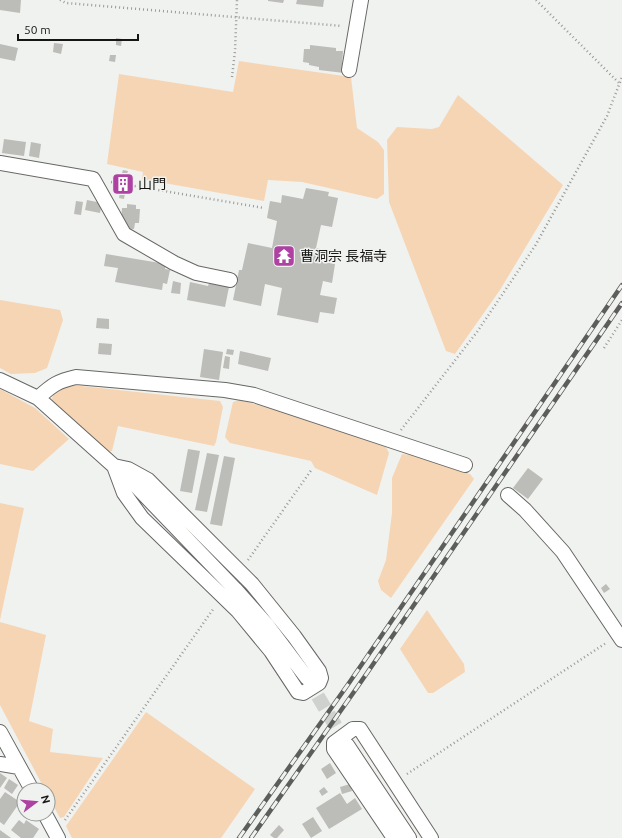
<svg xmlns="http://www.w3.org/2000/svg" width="622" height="838" font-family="Ubuntu,'Noto Sans JP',sans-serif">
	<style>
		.green { fill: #f6d5b5 }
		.building { fill: #bcbcb9 }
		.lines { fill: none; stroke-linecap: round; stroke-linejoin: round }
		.minor-tunnel { stroke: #cfd1ce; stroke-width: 14; stroke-dasharray: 14 7; stroke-linecap: butt }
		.minor-casing { stroke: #676865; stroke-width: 16 }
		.path { stroke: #999a98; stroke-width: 2.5; stroke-dasharray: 1 3; stroke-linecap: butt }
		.minor { stroke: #fff; stroke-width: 14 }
		.rail-casing { stroke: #5d5e5c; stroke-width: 4.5 }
		.rail { stroke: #f0f2ef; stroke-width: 3; stroke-dasharray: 9; stroke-linecap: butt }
		.labels { text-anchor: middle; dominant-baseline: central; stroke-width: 3; stroke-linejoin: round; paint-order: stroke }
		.poi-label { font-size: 14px; fill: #151614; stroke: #f0f2ef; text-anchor: start }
	</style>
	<rect width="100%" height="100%" fill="#f0f2ef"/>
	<path class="green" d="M239,61L351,77L357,128L378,142L384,150V194L377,199L302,182L268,180L264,201L142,179L143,172L107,164L119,74L233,92Z
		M458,95L563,185L500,290L455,354L446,351L389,202L387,140L397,127L432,129L439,127Z
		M0,300L60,310L63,320L47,368L35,373L11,374L0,368Z
		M72,385L220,401L223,407L216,442L214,446L118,426L112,451L107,452L51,401C55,389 60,388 72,385Z
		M0,389L35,408L69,439L33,471L0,464Z
		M240,400L290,414L386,447L389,453L377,495L315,468L311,461L230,443L225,437L233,402Z
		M402,454L411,455L470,474L474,479L391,598L381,590L378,581L386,560L392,513V478Z
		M0,503L24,508L0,620Z
		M427,610L464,664L465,672L433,693H428L400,649Z
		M0,622L46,635L29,721L53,729L50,752L103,758L64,817L60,818L48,796V790H45L0,705Z
		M146,712L255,789L221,838H72L66,826Z"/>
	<path class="building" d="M0,0H21L20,13L0,10Z
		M268,0H284L283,3L268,1Z
		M297,0H324L323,7L296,4Z
		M116,38L122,39L121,46L116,45Z
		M54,43L63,44L61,54L53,52Z
		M0,44L18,48L15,61L0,58Z
		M310,45L336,48V51H343L342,65H345L344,73L319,70V67L309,65V63L303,62L304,49H310Z
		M110,55H116L115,62L109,61Z
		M4,139L26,142L24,156L2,153Z
		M31,142L41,144L39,158L29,156Z
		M123,170L128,171L126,177L131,178L129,194L125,193L124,199L119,198L120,192L115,191L118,175L121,176Z
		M306,188L329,192L328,196L338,198L332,227L321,225L316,248L324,250L322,262L335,264L332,283L323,281L320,295L337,298L334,314L320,312L318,323L277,315L282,288L265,284L261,306L233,300L239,270H242L248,243L272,248L277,221L267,218L270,201L281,203L282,195L303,199Z
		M87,200L102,203L100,213L85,210Z
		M76,201L83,202L81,215L74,214Z
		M127,204L136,205V209H140L139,223H135L134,229L123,228L121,221L122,208H127Z
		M106,254L166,264L165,269L170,270L167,284L163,283L162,290L115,282L118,268L104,266Z
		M173,281L181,283L180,294L171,293Z
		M190,282L208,286L209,283L229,287L225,307L187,300Z
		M97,318L109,319V329L96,328Z
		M99,343L112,344L111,355L98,354Z
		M204,349L223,352L219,380L200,377Z
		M227,349L234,350L233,355L226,354Z
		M240,351L271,358L268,371L238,364Z
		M225,356L230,357L229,369L223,368Z
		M188,449L200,451L192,493L180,491Z
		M207,453L219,455L207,512L195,510Z
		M224,456L235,458L222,526L210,524Z
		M528,468L543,479L528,499L513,488Z
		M606,584L610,589L604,593L601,588Z
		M330,763L336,773L327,779L321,769Z
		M0,773L7,778L0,788Z
		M9,779L18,785L12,794L4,788Z
		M350,784L352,791L342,794L340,787Z
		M324,787L328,792L322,796L319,791Z
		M5,792L20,802L4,825L0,822V799Z
		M340,793L347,804L355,798L362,809L329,829L316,808Z
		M24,802V814H29L27,816L19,810Z
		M313,817L322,831L311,838L302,824Z
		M19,820L24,824L26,820L39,829L33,838H21L11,830Z
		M279,825L284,830L277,838H274L270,835Z
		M0,830L11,838H0Z"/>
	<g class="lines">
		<path class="minor-tunnel" d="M307,678L347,745"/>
		<g class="minor-casing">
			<path id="minor" d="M349,70L361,0
				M0,163L93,179L124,234L174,263L196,273L230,280
				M0,380L38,398L134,484L235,589L267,625L307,678
				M38,398C52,385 58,381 76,377L225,390L254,395L465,465
				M114,466L128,469L148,480L252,584L294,636L319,671L321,678L319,683L303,693L298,692L271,651L238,611L142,518L124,493Z
				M508,495L525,510L563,552L622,640
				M0,732L32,790
				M347,745L409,838
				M0,764L19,767
				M45,814L58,838
				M394,838L334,749V743L353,729H360L431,838"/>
		</g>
		<path class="path" d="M60,0L66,3L342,26
			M536,0L620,84
			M232,77L235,51L237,0
			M111,182L264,208
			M604,348L622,320
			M401,430L477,332L535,246L607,116L622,77
			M248,560L312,469
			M407,774L606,643
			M65,820L214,608"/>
		<use href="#minor" class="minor"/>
		<g class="rail-casing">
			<path id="rail" d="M239,838L349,683L622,285
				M251,838L356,689L622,303"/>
		</g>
		<use href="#rail" class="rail"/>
	</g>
	<defs>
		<g id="building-square" transform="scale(1.15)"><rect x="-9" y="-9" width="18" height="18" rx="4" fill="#ad42a3" stroke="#f0f2ef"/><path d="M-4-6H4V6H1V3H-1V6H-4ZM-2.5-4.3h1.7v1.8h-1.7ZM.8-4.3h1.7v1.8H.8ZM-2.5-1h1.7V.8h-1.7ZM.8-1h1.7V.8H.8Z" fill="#fff"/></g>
		<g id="temple-square" transform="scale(1.15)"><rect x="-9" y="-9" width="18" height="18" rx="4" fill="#ad42a3" stroke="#f0f2ef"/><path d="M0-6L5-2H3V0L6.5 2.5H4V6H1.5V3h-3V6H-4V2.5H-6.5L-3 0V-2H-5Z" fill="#fff"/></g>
	</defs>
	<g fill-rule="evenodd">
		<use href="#building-square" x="123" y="184"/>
		<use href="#temple-square" x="284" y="256"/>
	</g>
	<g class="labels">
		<g class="poi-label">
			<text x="138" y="184">山門</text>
			<text x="300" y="256">曹洞宗 長福寺</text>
		</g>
	</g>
	<g transform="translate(36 802) rotate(74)"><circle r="19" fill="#f0f2ef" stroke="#989a97"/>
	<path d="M0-3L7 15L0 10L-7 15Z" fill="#ad42a3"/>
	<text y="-6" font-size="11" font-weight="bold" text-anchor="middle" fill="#151614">N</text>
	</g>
	<path d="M18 34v6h120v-6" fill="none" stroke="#151614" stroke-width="2"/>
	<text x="24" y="34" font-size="12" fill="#151614" stroke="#f0f2ef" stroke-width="3" paint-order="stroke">50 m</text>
</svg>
